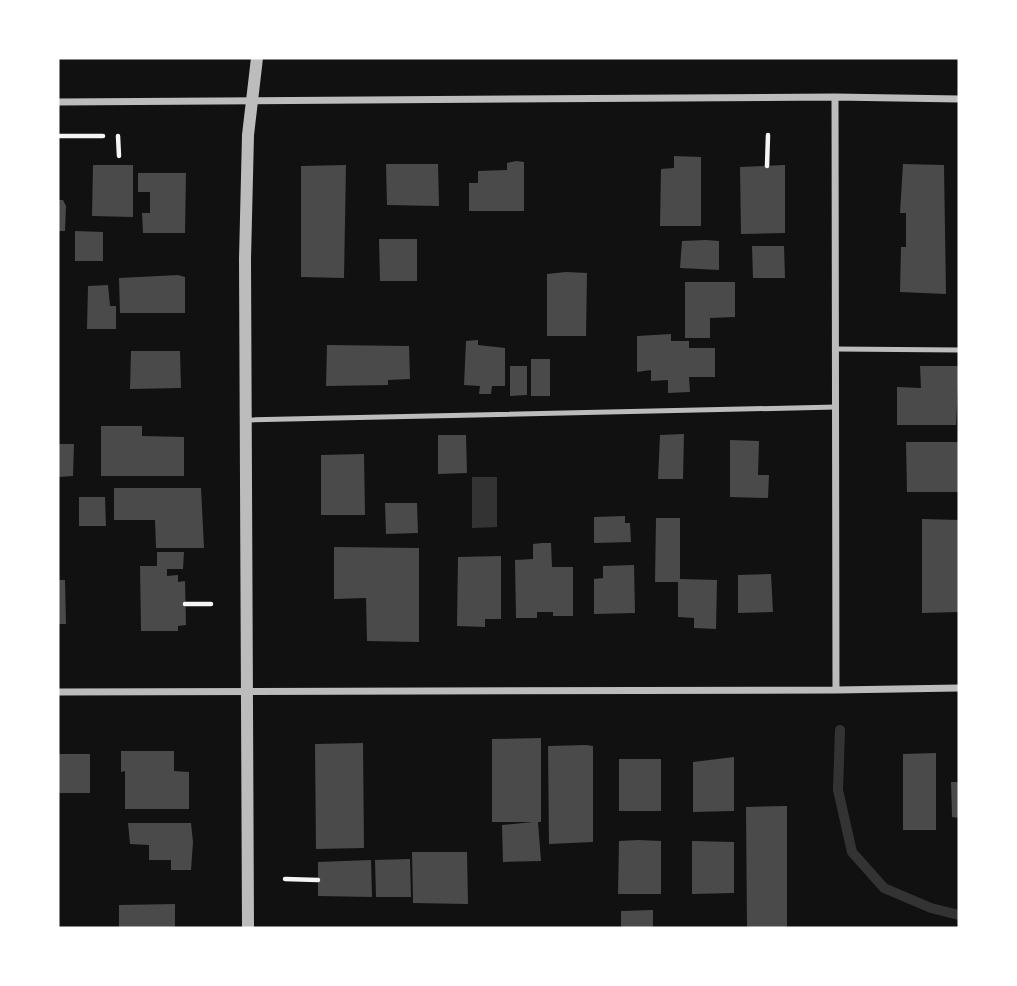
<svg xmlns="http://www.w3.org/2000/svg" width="1017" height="986" font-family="'Archivo Narrow',sans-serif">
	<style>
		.water { fill: #333 }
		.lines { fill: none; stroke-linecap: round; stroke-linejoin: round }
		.stream { stroke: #333; stroke-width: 10 }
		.building { fill: #4a4a4a }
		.path { stroke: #f5f5f5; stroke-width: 4.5 }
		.service { stroke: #bcbcbc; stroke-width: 5 }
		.minor { stroke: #bcbcbc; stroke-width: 7 }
		.tertiary { stroke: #bcbcbc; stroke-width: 12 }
	</style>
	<rect width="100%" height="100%" fill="#111"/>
	<path class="water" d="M472,477H497V527L472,528Z"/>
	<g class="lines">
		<path class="stream" d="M840,730L838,790L852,852L884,888L931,908L959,915"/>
	</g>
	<path class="building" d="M674,156L701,157V226H660L661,169L674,168Z
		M516,161L524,162V211H469V183H478V171L507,170V163Z
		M386,164H438L439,206L387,205Z
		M903,164L944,165L946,294L900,292L901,247H906V213H900Z
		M93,165H133V217L92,216Z
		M346,165L344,278L301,277V166Z
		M785,165V233L741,234L740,167Z
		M138,173H186L185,233H143L142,213H150V192H138Z
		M58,200H63L66,206L65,231H58Z
		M75,231L103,232V261H75Z
		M379,239H417V281H380Z
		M706,240L719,241V270L680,268L682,241Z
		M752,246H784L785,278H753Z
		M566,272L587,273L586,336H547V274Z
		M178,275L185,277V313H120L119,278Z
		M685,282H735V317L710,318V338H685Z
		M108,285L110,306H116V329H87L88,286Z
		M671,334V341H689V348H715V377H689L690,392L668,393V380L651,381V370L637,372V336Z
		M478,340V345L505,348V386H492L491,394H479L480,386L464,385L466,341Z
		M327,345L409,346L410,379L388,380V385L326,386Z
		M131,351H180L181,388L130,389Z
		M531,359H550V396H531Z
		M510,366H527V395L510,396Z
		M920,366H959L956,425H897V387L921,388Z
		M101,426H142V436L184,437V476H101Z
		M684,434L683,479H658L660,435Z
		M438,435H466L467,473L438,474Z
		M730,440L759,441L758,475H769L768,498L730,497Z
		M906,442H959V492H907Z
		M58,444H74L73,476L58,477Z
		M364,454L365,515H321V455Z
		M114,488H201L204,548H156L155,520H114Z
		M79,497H105L106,526H79Z
		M385,503H417L418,533L386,534Z
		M625,516V523H630L631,542L594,543V517Z
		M656,518H680V579L717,580L716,629L694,628V618L678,617V582H655Z
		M922,519L959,520L958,612L922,613Z
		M542,543H551L552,567H573V616H553V612H537V618H516L515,560L533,559V544Z
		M334,547L419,548V642L367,641L366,598L334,599Z
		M157,552H184L183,569H167V576L178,575V582L185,581L186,625L178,626V631H141L140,566H157Z
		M501,556V619H485V627L457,626L458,557Z
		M634,565L635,613L594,614V579L603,578V566Z
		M771,574L773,612L738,613V575Z
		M58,580H65L66,624H58Z
		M541,738V822H538L541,861L503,862L502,825L533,822H492V739Z
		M363,743L364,848L316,849L315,744Z
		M586,745L593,746V842L549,844L548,746Z
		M121,751H174V771L189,772V809H125V771L121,772Z
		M936,753V830H903V754Z
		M58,754H90V793H58Z
		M734,757V811L693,812V762Z
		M619,759H661V811H619Z
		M951,782H959V818L952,817Z
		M787,806V928H747L746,807Z
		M128,823H191L193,842L191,870H171V860H149V845L130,844Z
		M638,840L661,841V894H618L619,841Z
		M692,841L734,842V893L692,894Z
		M412,852H467L468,904L413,903Z
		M410,859L411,897H376L375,860Z
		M371,860L372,897L318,896V862Z
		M175,904V928H119V905Z
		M653,910V928H621V911Z"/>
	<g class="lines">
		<path class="path" d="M58,136H103
			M118,136L119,156
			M767,166L768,135
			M185,604H211
			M285,879L318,880"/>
		<path class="service" d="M836,349L959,350
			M248,420L836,407"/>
		<path class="minor" d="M835,97L836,690
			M58,102L835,97L959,99
			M58,692L836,690L959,688"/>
		<path class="tertiary" d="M248,928L245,259L248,135L257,58"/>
	</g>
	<rect width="1017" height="986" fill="none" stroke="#ffffff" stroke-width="119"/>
</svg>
